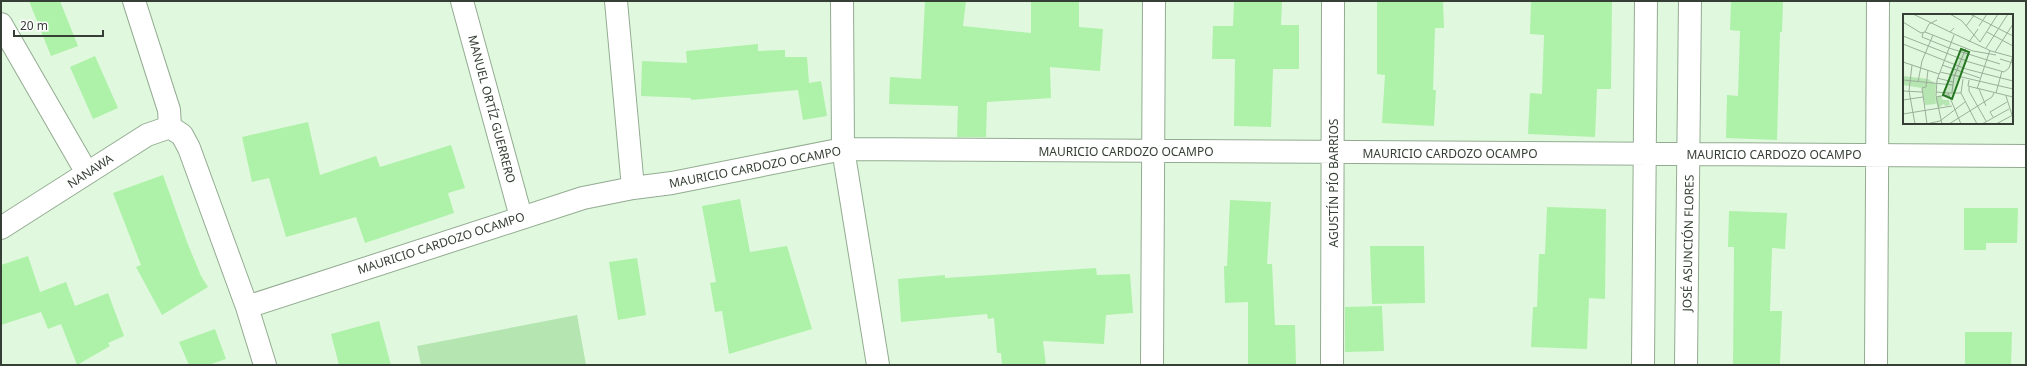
<svg xmlns="http://www.w3.org/2000/svg" width="2027" height="366" font-family="'Noto Sans',sans-serif">
	<style>
		.green { fill: #b5e5b1 }
		.building { fill: #aef1a8 }
		.lines { fill: none; stroke-linecap: round; stroke-linejoin: round }
		.street-casing { stroke: #93ab91; stroke-width: 24 }
		.street { stroke: #fff; stroke-width: 22 }
		.labels { text-anchor: middle; dominant-baseline: central; stroke-width: 3; stroke-linejoin: round; paint-order: stroke }
		.street-label { font-size: 12px; fill: #363f35; stroke: #fff }
		.inset-road { fill: none; stroke: #9caf9a; stroke-width: 1 }
		.view { fill: #237520; fill-opacity: 0.15; stroke: #237520; stroke-width: 2 }
		.inset-edge { fill: none; stroke: #363f35; stroke-width: 2 }
	</style>
	<rect width="100%" height="100%" fill="#e0f9de"/>
	<path class="green" d="M577,315L586,365H421L417,346Z"/>
	<path class="building" d="M29,1H60L78,46L51,56Z
		M925,1H966L963,26L1031,33V1H1079V27L1103,29L1100,71L1050,67L1051,98L987,102L986,137H957L958,106L889,104L890,77L921,79Z
		M1234,1H1282L1281,25H1299V69H1273L1271,127L1234,126L1235,59H1212L1213,26H1233Z
		M1377,1H1443L1444,28H1435L1433,90H1436L1434,126L1382,123L1385,75L1377,74Z
		M1531,1H1612L1611,89H1597L1595,137L1528,134L1530,93L1542,94L1544,35L1530,34Z
		M1731,1H1783L1782,32H1780L1777,140L1726,138L1727,95L1738,96L1740,31L1730,30Z
		M758,44V51L785,50V57H807L809,83L821,81L827,116L803,120L798,90L691,100V98L641,96L642,61L687,63L686,51Z
		M95,56L118,108L93,119L70,67Z
		M308,122L320,175L376,156L380,167L451,145L465,188L448,193L454,213L365,243L356,217L286,237L269,178L252,182L242,137Z
		M163,175L187,242L201,276L208,287L162,315L136,267L141,265L113,193Z
		M740,199L750,252L787,246L812,329L729,354L722,311L715,312L710,283L716,282L702,206Z
		M1230,200L1271,202L1267,264H1272L1275,325H1295L1296,364H1248V302L1225,303L1224,266H1227Z
		M1547,207L1606,209L1605,299L1589,298L1587,349L1531,347L1533,307H1537L1539,254H1545Z
		M1964,208H2018L2017,243H1986V250H1964Z
		M1729,211L1787,213L1785,249L1772,248L1770,311H1782L1780,365H1733L1734,247H1728Z
		M1370,246H1424L1425,303L1372,304Z
		M28,256L40,292L66,282L75,306L108,293L124,336L108,343L110,346L77,365L61,324L48,329L41,312L1,325V265Z
		M637,258L646,315L618,320L609,262Z
		M1096,268L1097,275L1130,274L1133,313L1106,315L1104,344L1043,341L1046,365H1002L1001,353H997L994,318L988,319L987,314L901,322L898,279L945,275V278Z
		M1382,306L1384,351L1345,352V307Z
		M379,321L391,365H339L331,334Z
		M215,329L226,359L208,365H189L179,342Z
		M1965,332H2012L2011,365L1965,364Z"/>
	<g class="lines">
		<g class="street-casing">
			<path id="street" d="M134,1L169,110L170,127
				M462,1L521,217
				M616,1L633,188
				M842,1L843,149L878,365
				M1,24L87,173
				M1,228L147,135L170,127L182,135L189,148L247,307L265,365
				M247,307L583,198L633,188L672,183L843,149L2026,156
				M1152,365L1154,1
				M1332,365L1333,1
				M1643,365L1646,1
				M1686,365L1690,1
				M1876,365L1878,1"/>
		</g>
		<use href="#street" class="street"/>
	</g>
	<g class="labels">
		<g class="street-label">
			<text transform="translate(492 109) rotate(75)">MANUEL ORTÍZ GUERRERO</text>
			<text x="1126" y="151">MAURICIO CARDOZO OCAMPO</text>
			<text x="1450" y="153">MAURICIO CARDOZO OCAMPO</text>
			<text x="1774" y="154">MAURICIO CARDOZO OCAMPO</text>
			<text transform="translate(755 167) rotate(-11)">MAURICIO CARDOZO OCAMPO</text>
			<text transform="translate(90 171) rotate(-33)">NANAWA</text>
			<text transform="translate(1333 183) rotate(-90)">AGUSTÍN PÍO BARRIOS</text>
			<text transform="translate(441 243) rotate(-18)">MAURICIO CARDOZO OCAMPO</text>
			<text transform="translate(1688 243) rotate(-89)">JOSÉ ASUNCIÓN FLORES</text>
		</g>
	</g>
	<g transform="translate(1903 14)">
		<rect width="110" height="110" fill="#e0f9de"/>
		<path d="M0,62L25,65L33,70L32,84L37,81L40,86H46L47,91L42,92L41,90L35,94L32,85L33,90L22,91L19,74L0,71Z" fill="#b5e5b1"/>
		<path class="inset-road" d="M10,0L47,18L51,14M47,0L59,7L77,28L95,0M67,0L110,22M0,8L18,19L22,18L70,37L93,41M63,12L72,0M76,12L84,0M22,18L26,10L34,6M47,18L88,37L110,43M84,18L110,32M20,19L19,23L46,34L97,50M0,22L66,48L101,58L106,54L110,42M66,28L75,15M0,30L63,55L110,67M83,34L105,0M92,38L110,10M97,45L110,49M0,48L36,60M9,51L6,77L12,110M39,51L77,64M37,58L110,75M34,64L50,68M0,66L50,71M66,66L65,72L110,83M15,68L19,47L30,21M66,73V77L83,107M74,75L87,36M76,75L83,92M0,77L19,78M33,78L45,79M49,78L51,63L63,34M58,79H45L58,110M58,79L74,110M58,79L60,65M93,79L99,57M103,82L110,104M33,83L45,81M0,86L20,83M0,100L49,92M90,103L87,98L104,88M23,110L37,107L62,88M24,110L19,74L23,73L25,56M39,110L33,82L34,66L51,21M46,110L89,83L91,79M79,110L106,95M93,110L110,101"/>
		<path class="view" d="M58,35L66,38L49,85L40,81Z"/>
		<rect width="110" height="110" class="inset-edge"/>
	</g>
	<rect width="2027" height="366" fill="none" stroke="#363f35" stroke-width="4"/>
	<path d="M14 30v6h89v-6" fill="none" stroke="#363f35" stroke-width="2"/>
	<text x="20" y="30" font-size="12" fill="#363f35" stroke="#ffffff" stroke-width="3" paint-order="stroke">20 m</text>
</svg>
